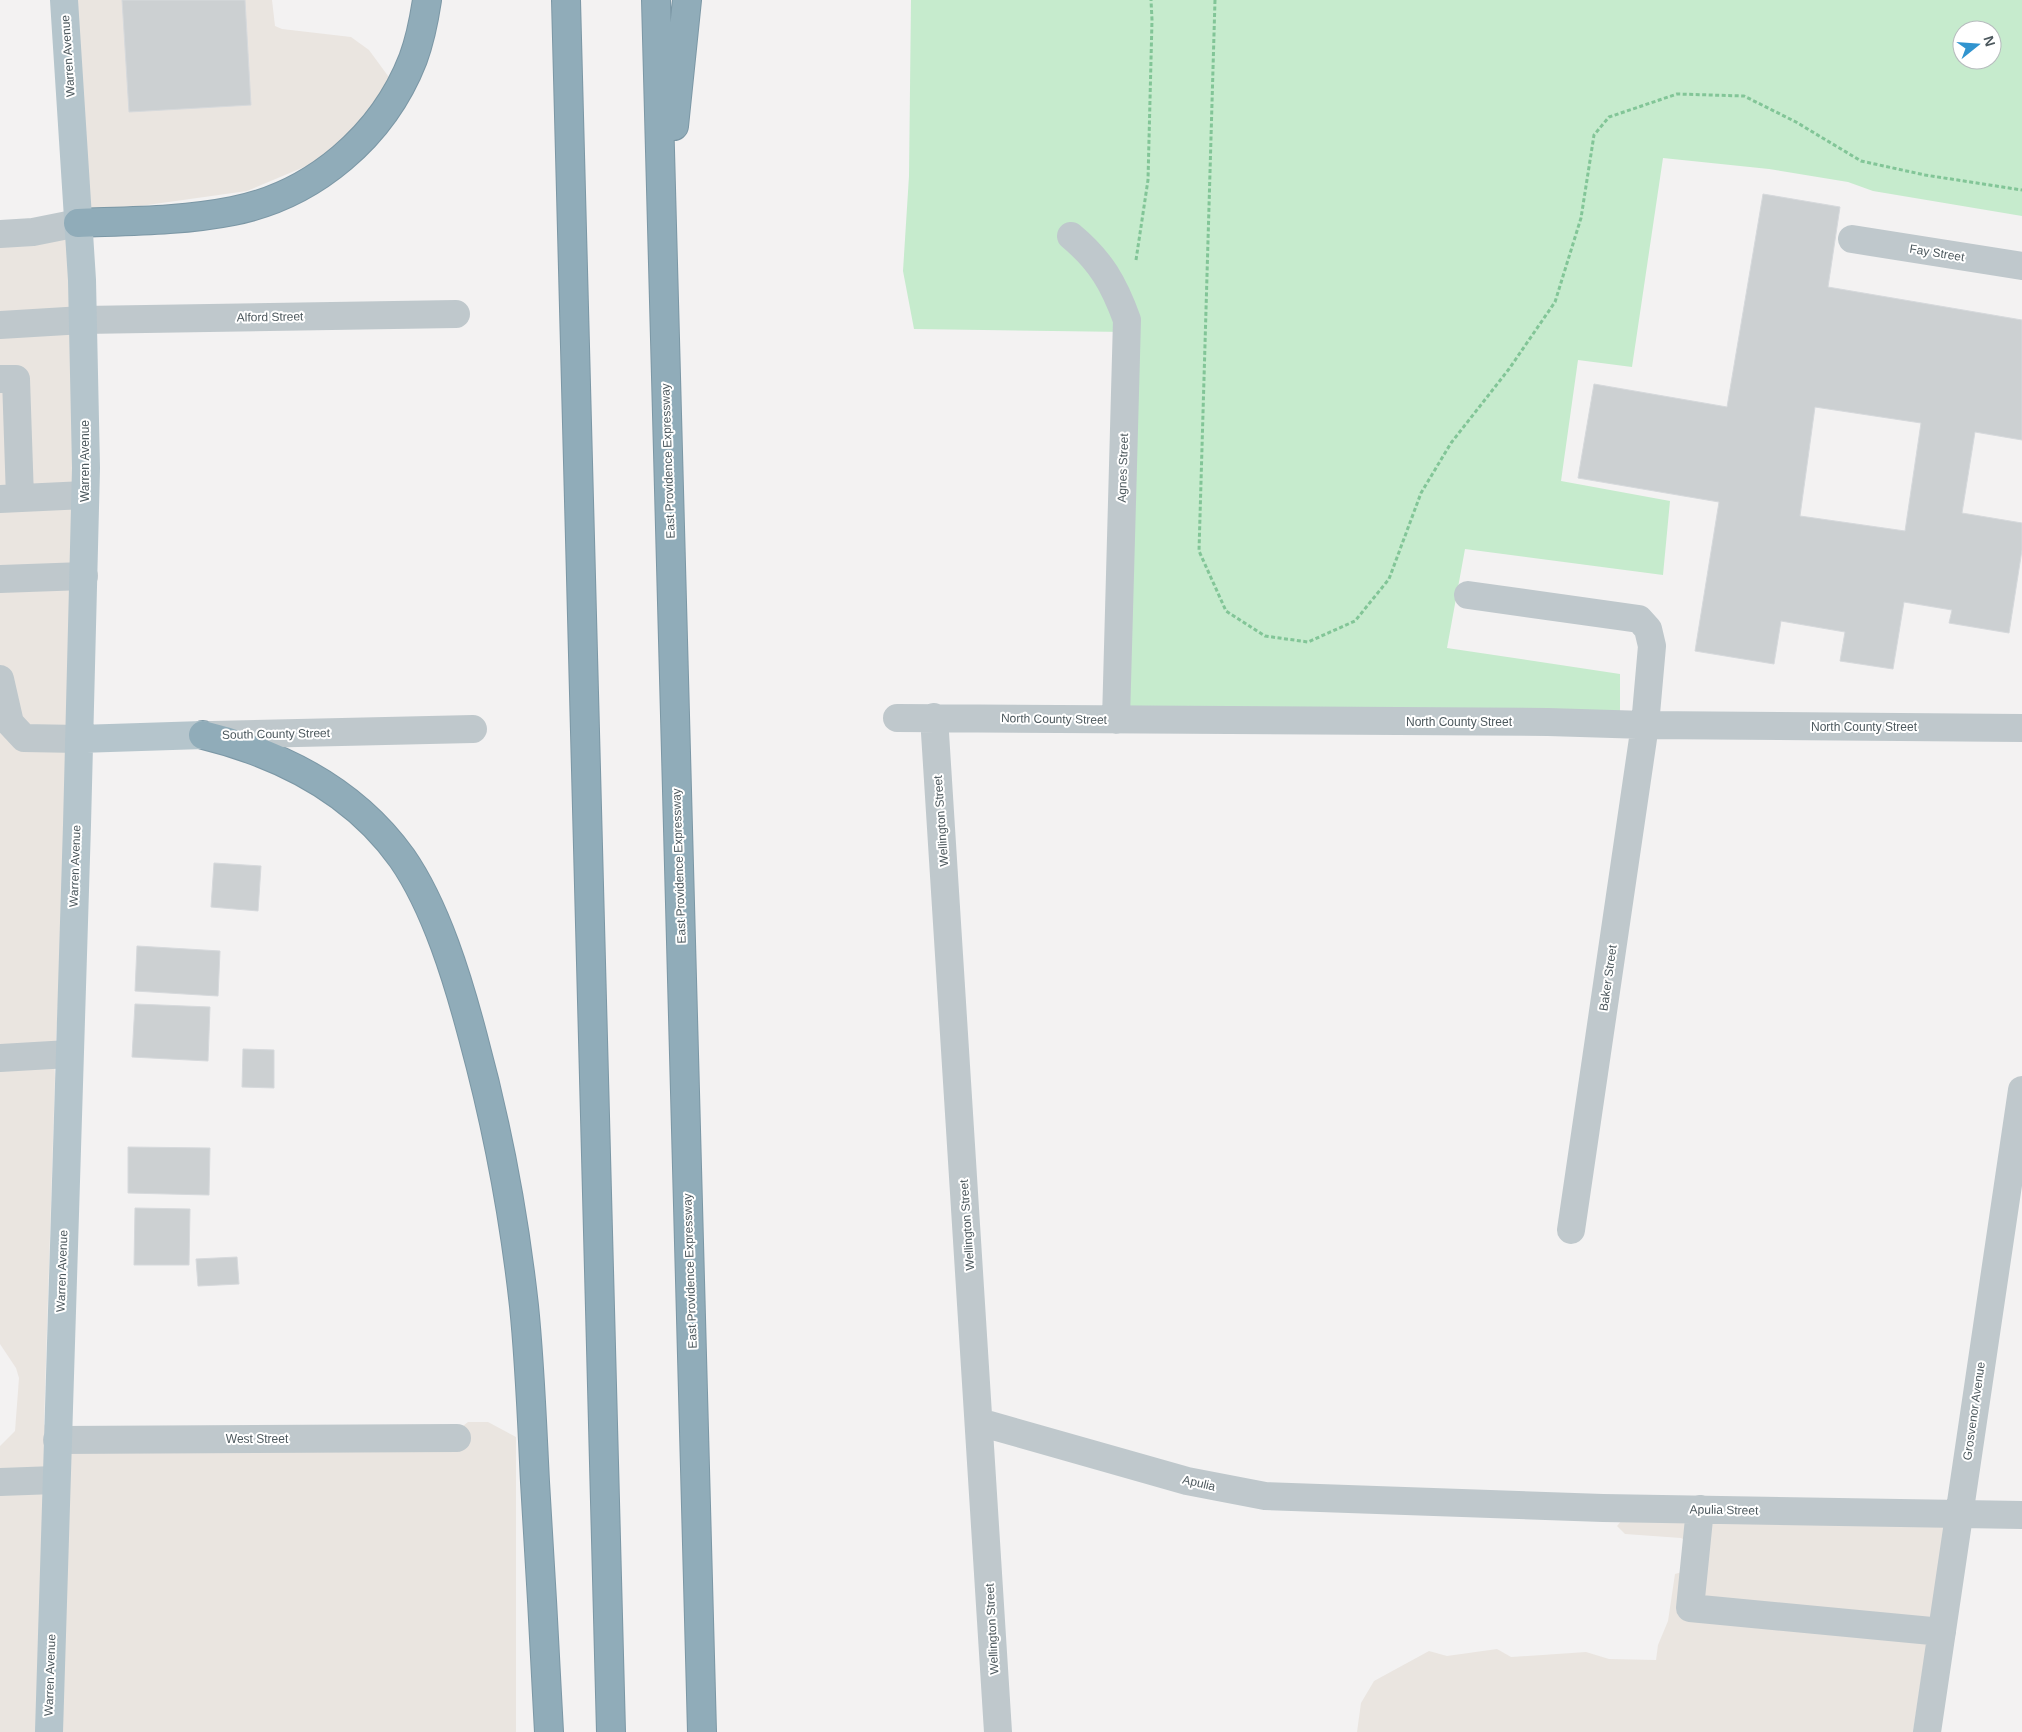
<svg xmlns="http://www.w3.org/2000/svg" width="2022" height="1732" font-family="Arial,sans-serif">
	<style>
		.commercial { fill: #eae5e0 }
		.green { fill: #c6ebcd; fill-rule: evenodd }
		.building { fill: #ccd0d2; stroke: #d6d9dc; fill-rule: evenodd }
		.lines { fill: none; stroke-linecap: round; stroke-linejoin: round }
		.highway-casing { stroke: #7b97a5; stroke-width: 30 }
		.path { stroke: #82c597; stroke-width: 3; stroke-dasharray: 4 2.5; stroke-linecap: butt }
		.minor { stroke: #bfc8cc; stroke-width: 28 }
		.major { stroke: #b5c5cc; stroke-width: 28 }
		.highway { stroke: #90acb9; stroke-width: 28 }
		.labels { text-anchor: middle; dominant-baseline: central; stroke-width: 4; stroke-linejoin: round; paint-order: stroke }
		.street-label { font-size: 12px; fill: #4c585d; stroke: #fff }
	</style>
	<rect width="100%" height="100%" fill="#f3f2f2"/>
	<path class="commercial" d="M53,0H272L275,26L282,29L351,37L369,50L391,80L357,131L316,162L247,191L69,216Z
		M66,217L75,322L71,770L56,1040L54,1053L55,1078L44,1424L51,1436L451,1435L468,1422H488L516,1437V1732H0V1446L15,1431L19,1378L16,1368L0,1344V223Z
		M1634,1506L1947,1512L1913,1732H1357L1361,1703L1374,1681L1429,1651L1447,1656L1497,1649L1511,1657L1586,1652L1609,1659L1656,1660L1658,1645L1668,1621L1675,1574L1707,1565L1696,1546L1681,1538L1625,1534L1617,1526Z"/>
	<path class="green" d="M911,0H2022V216L1873,191L1848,182L1769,169L1663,158L1632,367L1578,360L1561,481L1670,501L1663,575L1465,549L1447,648L1620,674V724L1112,719L1126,332L914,329L903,271L909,176ZM1962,30H1992V60H1962Z"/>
	<path class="building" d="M122,0H245L251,105L129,112Z
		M1763,194L1840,207L1828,287L2022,320V440L1975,432L1962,513L2022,523V550L2009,633L1949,623L1952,610L1904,602L1893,669L1840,661L1845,632L1781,621L1774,664L1695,651L1719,502L1578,478L1594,384L1727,407ZM1815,407L1921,423L1905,531L1800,516Z
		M214,863L261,866L258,911L211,907Z
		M137,946L220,951L218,996L135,991Z
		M135,1004L210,1007L208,1061L132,1057Z
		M243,1049L274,1050V1088L242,1087Z
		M128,1147L210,1148L209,1195L128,1193Z
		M135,1208L190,1209L189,1265H134Z
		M237,1257L239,1284L198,1286L196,1259Z"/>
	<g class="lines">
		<g class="highway-casing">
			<path id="highway" d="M566,0L611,1732
				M656,0L702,1732
				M674,126L687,0
				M78,223C130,221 183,221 233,211C314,195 383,136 413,59C420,40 424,20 427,0
				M203,735C281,754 354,791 402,858C436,907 458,980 473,1037C497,1125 514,1215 524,1306C530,1364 532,1423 535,1482C540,1565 545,1649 549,1732"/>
		</g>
		<path class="path" d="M1215,0L1199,551L1226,611L1265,636L1308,642L1355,621L1389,579L1421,493L1451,443L1509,369L1555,302L1581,218L1594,135L1609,117L1677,94L1744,96L1796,122L1861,161L1925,175L2022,190
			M1136,260L1148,180L1152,20L1151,0"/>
		<path class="minor" d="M0,234L33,232L78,223
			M1071,236C1101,261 1114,284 1127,320L1116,720
			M1852,239L2022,266
			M0,325L83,320L456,314
			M0,379H16L20,498
			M0,499L85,495
			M0,579L84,576
			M1468,595L1639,619L1648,629L1652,646L1645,725L1571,1230
			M0,679L10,723L24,738L79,739
			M934,717L998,1732
			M897,718L1548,722L1645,725L2022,728
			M212,735L473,729
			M0,1058L69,1054
			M979,1422L1187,1481L1265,1496L1603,1508L2022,1515
			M57,1440L457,1438
			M0,1482L55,1480
			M1700,1509L1690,1608L1942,1632
			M1927,1732L2022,1090"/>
		<path class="major" d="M79,739L203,735
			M49,1732L77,825L86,468L82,280L64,0"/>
		<use href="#highway" class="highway"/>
	</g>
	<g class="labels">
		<g class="street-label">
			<text transform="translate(68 56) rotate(-94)">Warren Avenue</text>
			<text transform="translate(1937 253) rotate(9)">Fay Street</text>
			<text transform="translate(270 317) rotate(-1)">Alford Street</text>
			<text transform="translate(85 461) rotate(-90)">Warren Avenue</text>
			<text transform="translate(668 461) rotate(-92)">East Providence Expressway</text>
			<text transform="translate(1123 468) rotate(-88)">Agnes Street</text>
			<text transform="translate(1054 719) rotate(1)">North County Street</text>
			<text x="1459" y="722">North County Street</text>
			<text x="1864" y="727">North County Street</text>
			<text transform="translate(276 734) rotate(-1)">South County Street</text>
			<text transform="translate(941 821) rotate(-94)">Wellington Street</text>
			<text transform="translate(75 866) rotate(-88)">Warren Avenue</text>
			<text transform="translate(679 866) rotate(-92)">East Providence Expressway</text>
			<text transform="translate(1608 978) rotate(-82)">Baker Street</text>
			<text transform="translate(967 1225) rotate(-94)">Wellington Street</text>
			<text transform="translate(62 1271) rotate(-88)">Warren Avenue</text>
			<text transform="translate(690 1271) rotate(-92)">East Providence Expressway</text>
			<text transform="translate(1974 1411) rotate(-82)">Grosvenor Avenue</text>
			<text x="257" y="1439">West Street</text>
			<text transform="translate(1199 1483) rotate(13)">Apulia</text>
			<text transform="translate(1724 1510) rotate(1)">Apulia Street</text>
			<text transform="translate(992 1629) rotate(-93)">Wellington Street</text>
			<text transform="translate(50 1675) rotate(-88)">Warren Avenue</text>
		</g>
	</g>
	<g transform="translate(1977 45) rotate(73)"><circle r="24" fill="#ffffff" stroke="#b7bcbe"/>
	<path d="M0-4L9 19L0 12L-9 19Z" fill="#3194cf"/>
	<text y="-8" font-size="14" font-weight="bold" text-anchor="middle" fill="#4c585d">N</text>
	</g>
</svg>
